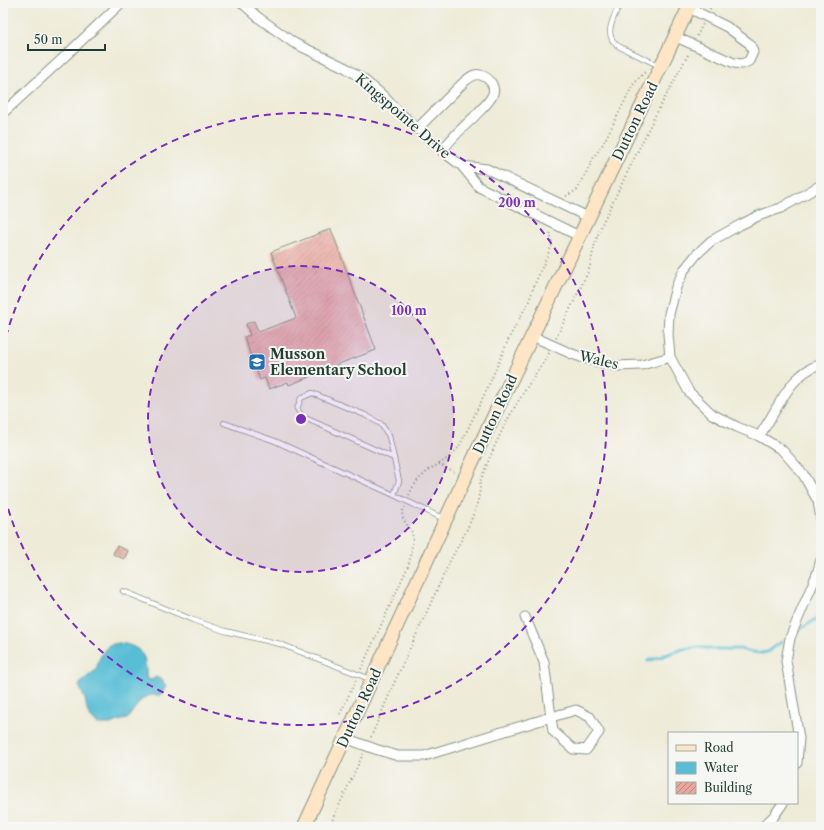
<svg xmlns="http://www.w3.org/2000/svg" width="824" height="830" font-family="'Libre Caslon Text',serif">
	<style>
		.water { fill: #58bed6; stroke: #3c7e85 }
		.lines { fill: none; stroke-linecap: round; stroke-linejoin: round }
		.stream { stroke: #58bed6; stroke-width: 3 }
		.building { fill: url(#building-hatch) }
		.lane-casing { stroke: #869486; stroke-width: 6 }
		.street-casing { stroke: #869486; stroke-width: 11 }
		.secondary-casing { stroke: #869486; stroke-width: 15 }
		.path { stroke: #869486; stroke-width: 2; stroke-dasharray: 1 3; stroke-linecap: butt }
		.lane { stroke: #fff; stroke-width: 4.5 }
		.street { stroke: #fff; stroke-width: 9 }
		.secondary { stroke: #fde5c5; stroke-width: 13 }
		.ring { fill: none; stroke: #7b2cbf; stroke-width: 2; stroke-dasharray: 7 5 }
		.labels { text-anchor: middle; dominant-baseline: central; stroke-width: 4; stroke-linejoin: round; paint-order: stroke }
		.street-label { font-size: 14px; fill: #1f3d34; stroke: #f6f6f2 }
		.poi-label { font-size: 14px; font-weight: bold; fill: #1f3d34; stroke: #f6f6f2; text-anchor: start }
		.centre { fill: #7b2cbf; stroke: #f6f6f2; stroke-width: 2 }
		.ring-label { font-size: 12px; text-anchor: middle; font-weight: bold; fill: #7b2cbf; stroke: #f6f6f2; stroke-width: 4; stroke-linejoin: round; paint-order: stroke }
	</style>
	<defs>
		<pattern id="building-hatch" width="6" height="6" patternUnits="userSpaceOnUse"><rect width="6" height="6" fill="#e8a79e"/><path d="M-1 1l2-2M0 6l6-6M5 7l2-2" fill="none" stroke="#bb8982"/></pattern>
	</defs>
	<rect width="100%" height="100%" fill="#f6f6f2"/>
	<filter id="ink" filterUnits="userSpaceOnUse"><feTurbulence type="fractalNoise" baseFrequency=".025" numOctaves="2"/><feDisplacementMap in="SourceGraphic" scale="8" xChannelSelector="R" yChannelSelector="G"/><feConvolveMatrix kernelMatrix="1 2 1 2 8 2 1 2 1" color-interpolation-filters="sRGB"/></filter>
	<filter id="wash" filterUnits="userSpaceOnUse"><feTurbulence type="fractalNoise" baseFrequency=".012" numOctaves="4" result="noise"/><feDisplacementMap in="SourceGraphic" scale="16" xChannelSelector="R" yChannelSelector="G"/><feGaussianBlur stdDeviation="0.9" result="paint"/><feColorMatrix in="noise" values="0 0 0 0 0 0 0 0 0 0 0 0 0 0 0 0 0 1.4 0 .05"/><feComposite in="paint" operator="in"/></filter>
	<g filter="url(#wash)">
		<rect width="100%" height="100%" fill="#eeebd8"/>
		<path class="water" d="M119,643C142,646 147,656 146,678L151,680L156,677L162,680L166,686L161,695H150L141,700L127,719L118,721L110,724H97L88,714L85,699L79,686L82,681L96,670L99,660L103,652L109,645Z"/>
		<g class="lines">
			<path class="stream" d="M802,628L821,616
				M648,661L683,649L699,647L710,649H740L752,652L762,653L767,652L781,642"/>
		</g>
		<g id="blocks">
			<path class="building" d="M331,229L376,350L309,375V377L289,385L288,382L269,389L265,378L260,380L244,337L250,335L246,324L254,321L258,332L296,318L271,252Z
				M117,546L128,551L124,559L113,554Z"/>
		</g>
	</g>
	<g filter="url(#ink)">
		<use href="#blocks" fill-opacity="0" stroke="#869486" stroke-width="1"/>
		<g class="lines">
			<g class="lane-casing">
				<path id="lane" d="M620,3C614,18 601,36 620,47L660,66
					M224,423L275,441L394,495
					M394,458L303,417L297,409L301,398L312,393L365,415L381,424L389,436L399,481L394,495L444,519
					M123,591L193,620L225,631L280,644L370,679"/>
			</g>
			<g class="street-casing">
				<path id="street" d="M242,3L259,18L294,43L346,68L364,80L380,93L399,112L442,151L462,166L479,187L579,236
					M676,37L734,63L742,64L749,61L753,52L750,44L727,27L689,8
					M3,113L60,61L121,3
					M418,128L464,82C469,78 474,73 480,75C489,77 497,87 492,96C488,104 480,110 474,117C462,128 451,138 442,151
					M462,166L487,169L588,217
					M821,185L781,208L758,216L740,225L711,241L697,254L684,270L676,287L669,314L668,334L670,357L689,392L712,414L737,427L759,436L782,450L803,474L818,501L821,519
					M532,336L572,354L590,360L616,366L642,365L670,357
					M759,436C778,411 788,374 821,364
					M576,710L590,717L599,732L586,750L573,749L553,731L551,717Z
					M345,738L375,749L398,756H424L551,717L544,662L525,617
					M797,763L799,738L786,661L790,638L797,621L817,574L821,560
					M763,827L774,816L783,803"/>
			</g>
			<g class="secondary-casing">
				<path id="secondary" d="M304,827L480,445L691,3"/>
			</g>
			<path class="path" d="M710,9L712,3
				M697,36L703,24
				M566,196L577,190L580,185L594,157L603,144L633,85L639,78L645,72
				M556,338L588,272L590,266L594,247L601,226L655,116L689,53
				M439,464L456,473
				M409,495L413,487L418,480L430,469L439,464L451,456L458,448L463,439L488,387L510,336L529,301L534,286L552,245V241L550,233
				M361,669L409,564L413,539L412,532L403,519L402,512L405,507
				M340,714L356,680
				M371,737L395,681L451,559C463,537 481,507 480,482C491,453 504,423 521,397C530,382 540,368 549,353
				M329,827L363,754"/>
			<use href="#lane" class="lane"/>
			<use href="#street" class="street"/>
			<use href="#secondary" class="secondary"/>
		</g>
	</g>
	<circle cx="301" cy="419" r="153" fill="#7b2cbf" fill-opacity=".12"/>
	<g class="ring">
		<circle cx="301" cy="419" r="153"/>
		<path d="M3 348A306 306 0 1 1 3 490"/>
	</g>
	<defs>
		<g id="school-square" transform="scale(0.9)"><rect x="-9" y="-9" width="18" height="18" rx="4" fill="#1f6fb2" stroke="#f6f6f2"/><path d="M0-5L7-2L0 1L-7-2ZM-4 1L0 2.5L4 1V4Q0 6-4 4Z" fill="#fff"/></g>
	</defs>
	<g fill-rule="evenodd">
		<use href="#school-square" x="257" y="362"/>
	</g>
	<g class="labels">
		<g class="street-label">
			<text transform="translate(403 116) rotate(41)">Kingspointe Drive</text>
			<text transform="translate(635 121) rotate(-64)">Dutton Road</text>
			<text transform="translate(599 360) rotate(13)">Wales</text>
			<text transform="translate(495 414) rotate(-65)">Dutton Road</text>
			<text transform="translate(359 708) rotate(-65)">Dutton Road</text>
		</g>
		<g class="poi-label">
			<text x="270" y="354">Musson<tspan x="270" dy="16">Elementary School</tspan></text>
		</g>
	</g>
	<circle cx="301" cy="419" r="6" class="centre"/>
	<g class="ring-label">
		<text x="517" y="207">200 m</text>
		<text x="409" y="315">100 m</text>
	</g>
	<rect width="824" height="830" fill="none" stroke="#f6f6f2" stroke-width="16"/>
	<rect x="668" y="732" width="130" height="72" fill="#f6f6f2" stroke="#a0aca6"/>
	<rect x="676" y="745" width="20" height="6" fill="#fde5c5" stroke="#a0aca6"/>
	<text x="704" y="752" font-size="12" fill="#1f3d34">Road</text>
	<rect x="676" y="762" width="20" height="12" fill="#58bed6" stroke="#a0aca6"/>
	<text x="704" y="772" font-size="12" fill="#1f3d34">Water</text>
	<rect x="676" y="782" width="20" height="12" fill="url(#building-hatch)" stroke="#a0aca6"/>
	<text x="704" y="792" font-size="12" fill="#1f3d34">Building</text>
	<path d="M28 44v6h77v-6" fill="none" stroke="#1f3d34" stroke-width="2"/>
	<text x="34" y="44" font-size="12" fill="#1f3d34" stroke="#f6f6f2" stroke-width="3" paint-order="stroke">50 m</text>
</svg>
